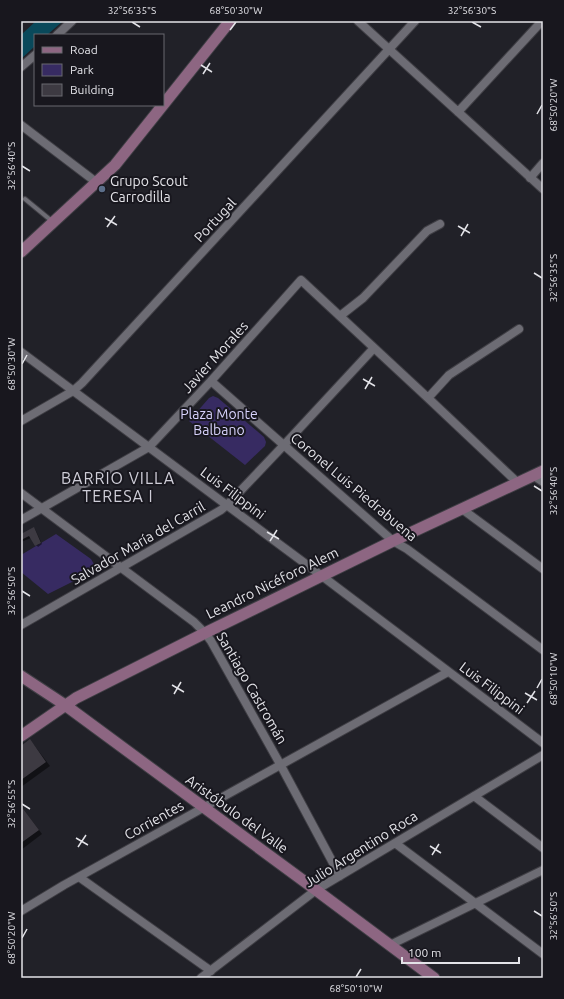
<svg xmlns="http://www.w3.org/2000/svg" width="564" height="999" font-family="Ubuntu,sans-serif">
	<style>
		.green { fill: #372b62 }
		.water { fill: #09495b }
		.shadow { fill: #0007 }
		.building { fill: #3d3a42 }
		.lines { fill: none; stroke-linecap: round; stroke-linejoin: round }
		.lane-casing { stroke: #3f3e44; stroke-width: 6 }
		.street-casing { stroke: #3f3e44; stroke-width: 10 }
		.secondary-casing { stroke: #3f3e44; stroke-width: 13 }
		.lane { stroke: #6d6c74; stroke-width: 4 }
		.street { stroke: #6d6c74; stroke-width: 8 }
		.secondary { stroke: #8d6682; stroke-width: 11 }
		.ticks { fill: none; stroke: #e3e3e8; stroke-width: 1.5 }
		.service-dot { fill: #5c6f8a; stroke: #18171e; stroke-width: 1.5 }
		.labels { text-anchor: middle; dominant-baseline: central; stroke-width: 4; stroke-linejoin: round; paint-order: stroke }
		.poi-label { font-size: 14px; fill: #e3e3e8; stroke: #18171e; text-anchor: start }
		.street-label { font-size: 14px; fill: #e3e3e8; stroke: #18171e }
		.park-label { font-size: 14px; fill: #d7d2fb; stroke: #18171e }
		.quarter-label { font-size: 16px; letter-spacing: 1px; fill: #cfced8; stroke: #18171e }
		.neatline { fill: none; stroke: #e3e3e8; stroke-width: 1.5 }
		.ticks-label { font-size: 10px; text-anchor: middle; fill: #e3e3e8 }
	</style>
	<rect width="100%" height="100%" fill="#212128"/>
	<path class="green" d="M213,396L218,398L264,437L266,442L265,446L245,465L189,421L209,398Z
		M56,534L91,559L95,566L94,569L92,572L48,594L21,572V555Z"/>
	<path class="water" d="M36,21H63L47,35H35V46L21,59V35Z"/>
	<path class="shadow" d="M34,528L35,529L42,544L38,547L31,538L21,542V535Z
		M30,741L34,745L50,766L21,787V747Z
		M21,806L42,834L21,850Z"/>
	<path class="building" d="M34,527L41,543L35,546L29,536L21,540V534Z
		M30,739L46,762L21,780V746Z
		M21,806L39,830L21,843Z"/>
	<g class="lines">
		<g class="lane-casing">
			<path id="lane" d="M25,199L53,222"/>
		</g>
		<g class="street-casing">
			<path id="street" d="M358,21L543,189
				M57,35L72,21
				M21,67L35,55
				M458,112L542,21
				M21,125L96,182
				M530,178L543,163
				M340,316L363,298L427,231L440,224
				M21,352L322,576L543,743
				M211,381L393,541L407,549L543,650
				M428,398L449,375L519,329
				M21,421L73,391L82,383L415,21
				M534,476L543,482
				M21,493L194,622L205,633L211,641L280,764L340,876
				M462,509L543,569
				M21,520L149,447L211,381L301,280L428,398L518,483
				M21,625L221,510L227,505L284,445L374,348
				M474,796L543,848
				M395,843L543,954
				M79,877L211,971
				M21,911L64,885L448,672
				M390,945L543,870
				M201,978L316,890L543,755"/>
		</g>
		<g class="secondary-casing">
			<path id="secondary" d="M163,105L230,21
				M21,252L115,165L163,105
				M21,676L65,705L316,890L434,978
				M21,736L76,698L205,633L393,541L543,471"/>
		</g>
		<use href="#lane" class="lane"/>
		<use href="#street" class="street"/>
		<use href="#secondary" class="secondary"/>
	</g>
	<path class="ticks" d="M132,22L140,27M472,22L481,27M230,30L236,22M201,65L212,72M203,74L210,63M537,114L542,105M22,166L30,171M105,218L117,225M458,226L470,233M107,227L115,216M461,236L468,224M534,273L542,278M22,364L27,355M363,379L375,386M365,389L372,377M534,486L542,491M267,532L279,539M270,541L277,530M22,591L30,596M172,685L184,692M537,688L542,679M525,693L537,700M174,694L181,682M527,703L535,691M22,804L30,809M76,838L88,845M430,846L441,853M78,847L86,835M432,855L439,844M534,911L542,916M22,938L27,929M356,977L361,969"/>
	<circle class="service-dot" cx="102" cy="189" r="4"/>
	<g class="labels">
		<g class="poi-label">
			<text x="110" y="181">Grupo Scout<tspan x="110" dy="16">Carrodilla</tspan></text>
		</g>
		<g class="street-label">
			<text transform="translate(215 220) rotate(-47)">Portugal</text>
			<text transform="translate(215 357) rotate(-48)">Javier Morales</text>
			<text transform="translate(354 487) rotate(40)">Coronel Luis Piedrabuena</text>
			<text transform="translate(233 493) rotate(37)">Luis Filippini</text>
			<text transform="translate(138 543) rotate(-30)">Salvador María del Carril</text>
			<text transform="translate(272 583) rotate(-26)">Leandro Nicéforo Alem</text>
			<text transform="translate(252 688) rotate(60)">Santiago Castromán</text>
			<text transform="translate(492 688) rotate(37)">Luis Filippini</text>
			<text transform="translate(237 814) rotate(36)">Aristóbulo del Valle</text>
			<text transform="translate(154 820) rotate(-29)">Corrientes</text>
			<text transform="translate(361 849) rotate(-32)">Julio Argentino Roca</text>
		</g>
		<g class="park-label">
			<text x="219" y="414">Plaza Monte<tspan x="219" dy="16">Balbano</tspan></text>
		</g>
		<g class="quarter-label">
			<text x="118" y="478">BARRIO VILLA<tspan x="118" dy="18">TERESA I</tspan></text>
		</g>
	</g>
	<rect width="564" height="999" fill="none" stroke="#18171e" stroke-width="44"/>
	<rect x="34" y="34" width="130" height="72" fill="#18171e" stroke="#69696f"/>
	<rect x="42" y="47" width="20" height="6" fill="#8d6682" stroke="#69696f"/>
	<text x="70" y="54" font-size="12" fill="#e3e3e8">Road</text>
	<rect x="42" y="64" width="20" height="12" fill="#372b62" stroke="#69696f"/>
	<text x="70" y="74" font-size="12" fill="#e3e3e8">Park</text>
	<rect x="42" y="84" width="20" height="12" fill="#3d3a42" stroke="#69696f"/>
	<text x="70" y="94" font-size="12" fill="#e3e3e8">Building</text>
	<path d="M402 957v6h117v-6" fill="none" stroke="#e3e3e8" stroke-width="2"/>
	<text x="408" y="957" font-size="12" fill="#e3e3e8" stroke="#18171e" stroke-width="3" paint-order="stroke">100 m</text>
	<rect x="22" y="22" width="520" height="955" class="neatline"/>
	<g class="ticks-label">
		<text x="132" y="14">32°56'35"S</text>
		<text x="236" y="14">68°50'30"W</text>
		<text x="472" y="14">32°56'30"S</text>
		<text transform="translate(553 105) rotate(-90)" y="4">68°50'20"W</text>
		<text transform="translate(11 166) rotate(-90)" y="4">32°56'40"S</text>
		<text transform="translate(553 278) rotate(-90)" y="4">32°56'35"S</text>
		<text transform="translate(11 364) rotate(-90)" y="4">68°50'30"W</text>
		<text transform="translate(553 491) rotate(-90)" y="4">32°56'40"S</text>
		<text transform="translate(11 591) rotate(-90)" y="4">32°56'50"S</text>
		<text transform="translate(553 679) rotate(-90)" y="4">68°50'10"W</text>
		<text transform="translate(11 804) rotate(-90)" y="4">32°56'55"S</text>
		<text transform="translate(553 916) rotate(-90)" y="4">32°56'50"S</text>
		<text transform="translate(11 938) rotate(-90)" y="4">68°50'20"W</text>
		<text x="356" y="992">68°50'10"W</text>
	</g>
</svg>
